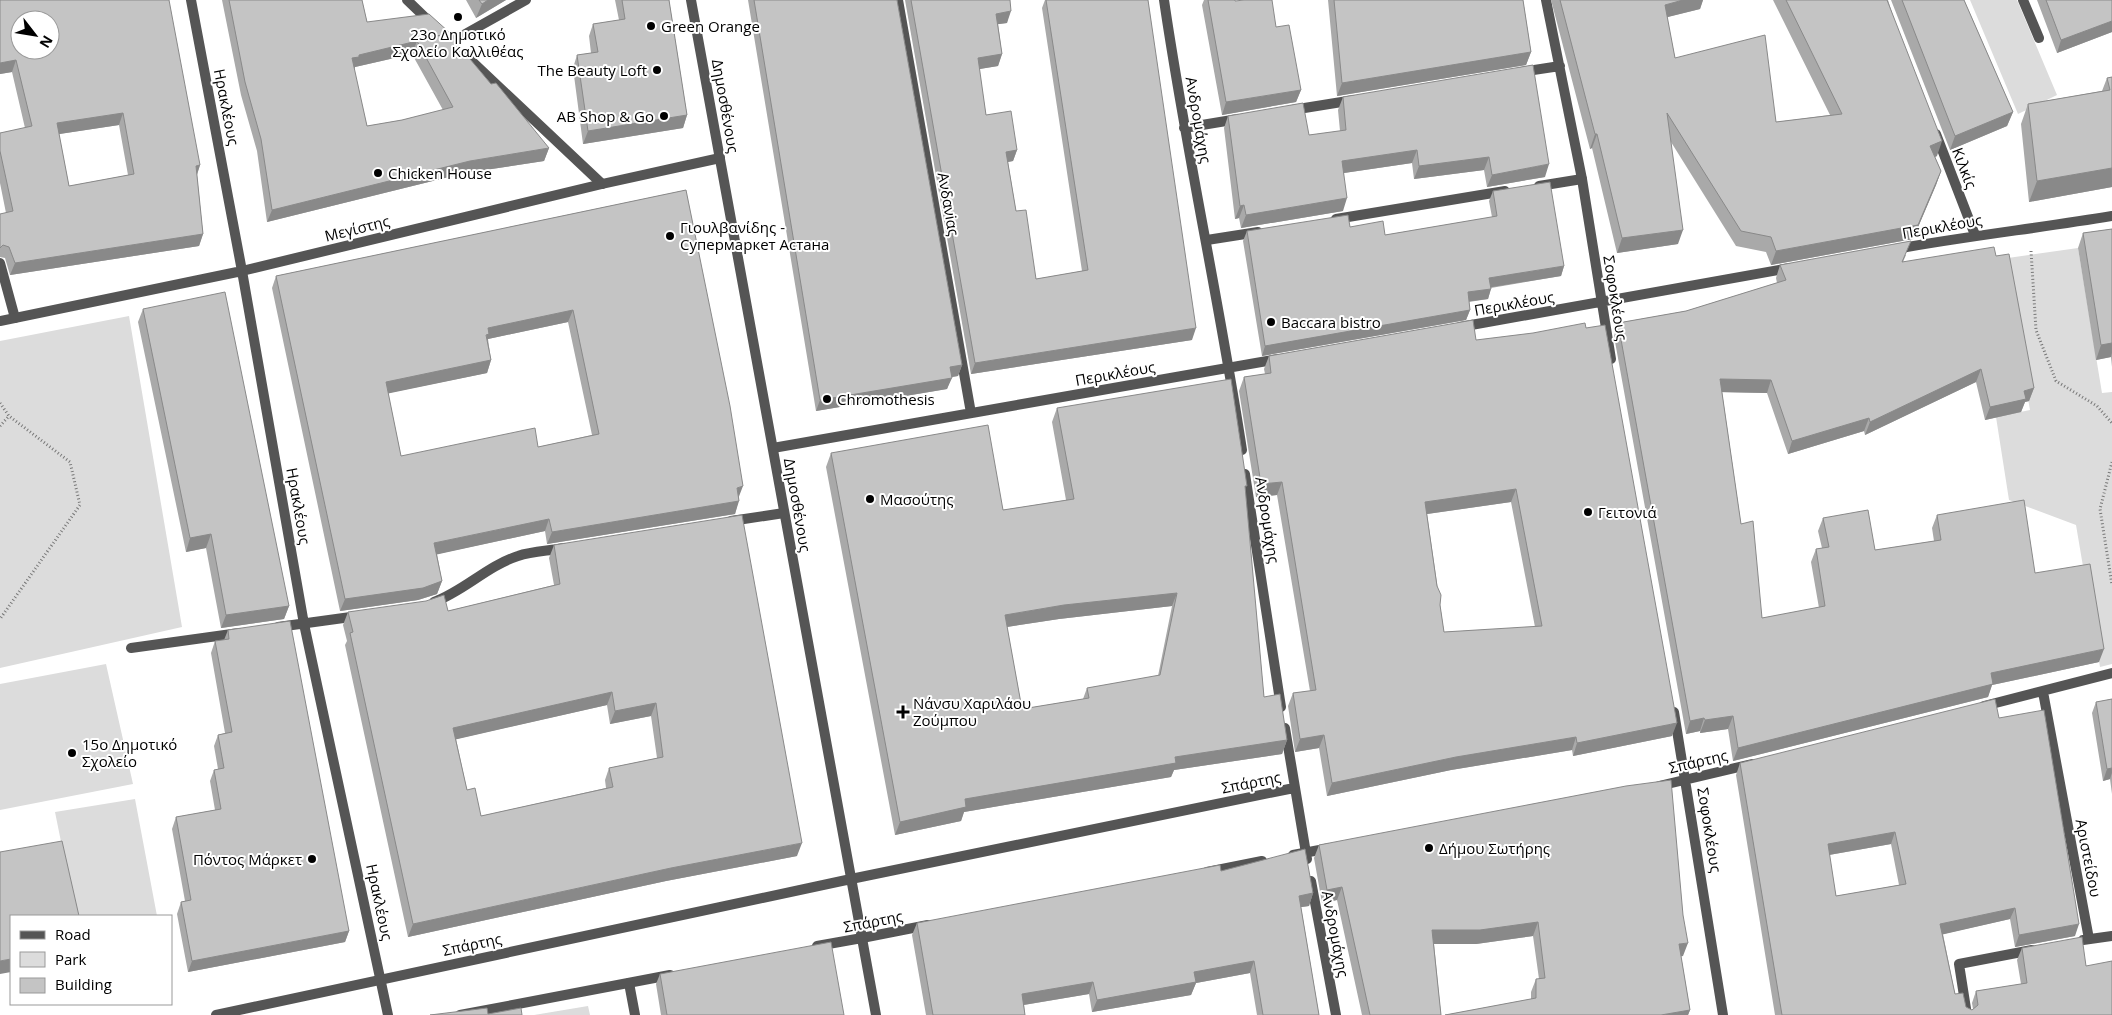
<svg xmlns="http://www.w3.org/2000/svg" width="2112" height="1015" font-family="'Open Sans',sans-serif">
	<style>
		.green { fill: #dcdcdc }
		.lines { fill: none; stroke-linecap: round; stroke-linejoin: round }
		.path { stroke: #777; stroke-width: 3; stroke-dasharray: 1 2.5; stroke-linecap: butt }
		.service { stroke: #555; stroke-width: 10 }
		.pedestrian { stroke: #555; stroke-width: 10 }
		.minor { stroke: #555; stroke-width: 10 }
		.tertiary { stroke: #555; stroke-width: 10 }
		.wall { fill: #a9a9a9; fill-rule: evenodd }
		.shaded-wall { fill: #898989 }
		.building { fill: #c4c4c4; stroke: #898989; fill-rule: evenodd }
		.poi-dot { fill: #000; stroke: #fff; stroke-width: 2 }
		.labels { text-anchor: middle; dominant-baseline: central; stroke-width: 4; stroke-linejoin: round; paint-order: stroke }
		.poi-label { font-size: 15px; fill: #000; stroke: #fff; text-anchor: start }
		.street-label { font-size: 15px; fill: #000; stroke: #fff }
	</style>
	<rect width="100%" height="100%" fill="#fff"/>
	<path class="green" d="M1970,0H2017L2057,95L2018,114Z
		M2078,248L2102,393L2112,392V664L2100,667L2076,525L2009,500L1996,417L2030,410L2004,268L2001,259Z
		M129,316L182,627L0,668V341Z
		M106,664L133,784L0,810V684Z
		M135,799L157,916H76L55,812Z
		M588,1006L590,1015H534Z"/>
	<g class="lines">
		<path class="path" d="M2031,251L2036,330L2056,381L2097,406L2112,423
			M0,403L9,416L70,462L80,505L0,619
			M0,426L9,416
			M2112,462L2100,509L2112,585"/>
		<path class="service" d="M407,0L432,24
			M464,54L602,184
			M1539,186L1582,179
			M1336,219L1505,191
			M1207,240L1258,232
			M0,263L15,318"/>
		<path class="pedestrian" d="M451,42L526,0"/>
		<path class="minor" d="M191,0L242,271L304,624L388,1015
			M898,0L971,413
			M1164,0C1186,151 1219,299 1242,450
			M1546,0L1582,179L1611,359
			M2023,0L2039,38
			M1521,72L1560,66
			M1292,110L1354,100
			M1184,128L1238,119
			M1936,134L1975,235
			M1896,249C1968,236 2040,228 2112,216
			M0,321L242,271L602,184L720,158
			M1460,327L1790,268
			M773,448L1278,359
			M1245,474L1281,707
			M731,521L784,513
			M434,602C464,591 487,566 518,556C532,551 549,551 564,548
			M278,627L358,616
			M131,648L239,633
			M2043,692L2089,939
			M1984,706L2112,673
			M1674,712L1723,1015
			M1285,728L1307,859
			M1659,786L1752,764
			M1293,855L1330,848
			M1207,872L1262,861
			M851,879L1294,788
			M1311,881L1336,1015
			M862,938L928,925
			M2083,940L2112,936
			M629,983L635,1015
			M1967,1015L1959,964L2032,950"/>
		<path class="tertiary" d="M691,0L876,1015
			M817,946L862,938
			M216,1015L851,879
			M460,1015L670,975"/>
	</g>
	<path class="wall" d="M0,0L200,165L197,175L203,234L199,246L10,275L5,258L0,257V214L6,213L0,183V133L25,128L12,72L0,74ZM119,125L128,175L69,186L59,134Z
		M222,0H362L367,22L449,35L491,84L549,148L544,161L465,173L267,222L257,151L241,95ZM412,54L443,110L402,120L367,126L354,70L355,67Z
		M466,0H506L476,18Z
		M615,0H669L687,115L683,128L583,144L573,68L577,55L591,53L589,36L593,24L619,20Z
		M748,0H897L962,365L958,376L951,377L947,389L816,411Z
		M905,0H1010L1007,23L998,24L1002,54L998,66L979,69L986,115L1017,150L1013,161L1008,162L1016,211L1036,279L1082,271L1042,8L1045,0H1148L1192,340L971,374Z
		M1204,0H1235V1L1276,27L1301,90L1296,102L1222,115L1202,5Z
		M1328,0H1523L1531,52L1526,65L1337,96Z
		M1551,0H1703L1700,9L1667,17L1675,58L1776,122L1830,115L1773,0H1888L1937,156L1935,157L1941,171L1936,185L1913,239L1771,265L1766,252L1736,246L1671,142L1678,244L1617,253L1592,148L1590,149Z
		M1891,0H1964L2013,112L2007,126L1950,150Z
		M2037,0H2112V32L2057,53Z
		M2112,77V187L2029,202L2021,124L2028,104L2102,91L2107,78Z
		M1343,97L1545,177L1487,187L1484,170L1414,179L1412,163L1344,173L1343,211L1241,228L1239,218L1235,219L1224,128L1228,116L1309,135L1340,131L1338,110Z
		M686,190L739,498L735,514L547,544L545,531L437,554L442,581L437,594L418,600L340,611L272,288L276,276ZM568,322L592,435L538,447L401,456L388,393L487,373L491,360L488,339Z
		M1493,191L1564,266L1561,276L1491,288L1488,299L1469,302L1470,310L1466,320L1262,356L1243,241L1247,231L1350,227L1385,235L1492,217L1489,201Z
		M2112,229V367L2111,357L2096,360L2078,248L2083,233Z
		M1906,255L1903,262L1996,256L2034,388L2029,401L2025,402L2021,412L1985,420L1976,382L1865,435L1864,431L1788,454L1767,393L1722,392L1741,524L1762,618L1819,608L1811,562L1816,549L1822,548L1818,531L1823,518L1875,550L1934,541L1932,528L1937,515L2035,573L2099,662L1992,685L1988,697L1733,761L1728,729L1700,733V731L1686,734L1614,336L1618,323L1686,311L1777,283L1776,278L1780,265Z
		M143,309L289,606L284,619L221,628L206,548L186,552L138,322Z
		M1476,340L1672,736L1573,756L1572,750L1451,770L1327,796L1319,748L1295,752L1288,706L1293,693L1310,691L1277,495L1256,497L1239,391L1244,377L1265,374L1264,369L1269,356ZM1511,502L1535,627L1444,632L1427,514Z
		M1057,408L1245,492L1264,697L1287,740L1282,754L1174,770L1171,777L964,812L961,821L895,835L826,467L831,453L1003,510L1066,500L1052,422ZM1172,606L1158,676L1087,688L1083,699L1022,709L1007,627L1059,619Z
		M554,545L797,856L666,881L408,937L345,645L347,641L343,625L348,612L448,611L554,585L549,558ZM607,705L610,724L651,716L657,758L609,768L605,780L606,788L481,816L467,790L456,739Z
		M228,630L349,931L345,942L188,972L177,914L181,902L185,901L172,829L176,817L215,810L210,781L214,770L218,769L214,746L218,735L225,733L211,653L215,641L224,640Z
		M2112,699V794L2110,779L2103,781L2092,713L2096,702Z
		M1999,718L2075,936L2015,947L2010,919L1943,934L1955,994L1966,1007L1972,1010L1973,1009L1972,1003L1976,991L2021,984L2017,960L2022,948L2086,966L2112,1015H1775L1736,775L1740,763ZM1891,844L1899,885L1836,896L1829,855Z
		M1319,845L1683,956H1681L1690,1010L1688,1015H1445L1531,999V992L1536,979H1539L1533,936L1476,944H1434L1441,1015H1362L1337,900L1322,903L1314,858Z
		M1221,871L1313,893L1309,906L1301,907L1319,1015H1257L1250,973L1196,983L1191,995L1092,1012L1089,994L1024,1005L1025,1015H926L912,935L917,923Z
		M660,974L844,1015H661L656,984Z"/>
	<path class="shaded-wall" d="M488,0H506L476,18L482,4Z
		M1683,0H1703L1700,9L1660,19L1665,5Z
		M1011,11L1007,23L992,25L996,14Z
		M2112,21V32L2057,53L2061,40Z
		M417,41L412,54L355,67L354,70L352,58L359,55Z
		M1531,52L1526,65L1337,96L1342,83Z
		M1002,54L998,66L974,70L978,58Z
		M16,60L12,72L0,74V63Z
		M1301,90L1296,102L1222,115L1226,102Z
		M2013,112L2007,126L1950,150L1955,136Z
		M123,113L119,125L53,135L57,123Z
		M687,115L683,128L583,144L588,131Z
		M1595,134H1597L1592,148L1590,149Z
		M1942,141L1937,156L1925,161L1930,146Z
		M549,148L544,161L465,173L267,222L272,210L470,161Z
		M1017,150L1013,161L1002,163L1006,152Z
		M1417,150L1412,163L1337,174L1342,161Z
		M1489,157L1484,170L1414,179L1419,166Z
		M1549,164L1545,177L1487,187L1492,175Z
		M200,165L196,177V166Z
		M2112,168V187L2029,202L2037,181Z
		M1941,171L1936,185L1913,239L1771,265L1776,251Z
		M1347,198L1343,211L1241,228L1246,215Z
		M1244,205L1239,218L1235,219L1240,206Z
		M1683,230L1678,244L1617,253L1622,238Z
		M203,234L199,246L10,275L15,263Z
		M1564,266L1561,276L1486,288L1489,278Z
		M1491,289L1488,299L1464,302L1468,292Z
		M573,310L568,322L488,339L485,347L488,328Z
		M1470,310L1466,320L1262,356L1265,346Z
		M1196,328L1192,340L971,374L975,363Z
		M2112,343V353L2111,357L2096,360L2101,345Z
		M491,360L487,373L381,395L386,382Z
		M962,365L958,376L946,378L950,367Z
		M1981,369L1976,382L1865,435L1870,422Z
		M952,378L947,389L816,411L820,400Z
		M1720,379L1771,380L1767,393L1715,392Z
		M2034,388L2029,401L2025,402L2021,412L1985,420L1990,407L2024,391Z
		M1869,418L1864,431L1788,454L1792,441Z
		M1282,482L1277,495L1256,497L1261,484Z
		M743,486L738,499L737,488Z
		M1516,489L1511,502L1420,515L1425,502Z
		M739,501L735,514L547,544L552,532Z
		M549,519L545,531L430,556L434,543Z
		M211,534L206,548L186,552L190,538Z
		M442,581L437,594L418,600L340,611L345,599Z
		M1177,593L1172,606L1059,619L1000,628L1005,615L1064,605Z
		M289,606L284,619L221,628L226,615Z
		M2104,649L2099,662L1992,685L1988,697L1733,761L1738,748L1991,673Z
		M612,692L607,705L449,741L453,728Z
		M656,703L651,716L610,724L615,711Z
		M1733,716L1728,729L1700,733L1705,720Z
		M1704,718L1700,731L1686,734L1690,721Z
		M1677,723L1672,736L1573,756L1577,743Z
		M1324,735L1319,748L1295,752L1300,739Z
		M1576,737L1572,750L1451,770L1327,796L1332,783L1456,757Z
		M1287,740L1282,754L1174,770L1171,777L964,812L961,821L895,835L900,822L965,799L1175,757Z
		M2112,768V773L2110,779L2103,781L2107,769Z
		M1895,832L1891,844L1823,856L1828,844Z
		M802,843L797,856L666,881L408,937L413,924L671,868Z
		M1342,887L1337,900L1322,903L1327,890Z
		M1313,893L1309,906L1295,908L1299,896Z
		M2015,908L2010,919L1936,936L1940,924Z
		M1538,922L1533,936L1476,944H1427L1432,930Z
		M2079,924L2075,936L2015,947L2019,935Z
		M349,931L345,942L188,972L192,961Z
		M1688,943L1683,956L1674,958L1679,944Z
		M11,959V972L0,974V961Z
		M1254,961L1250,973L1196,983L1191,995L1092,1012L1097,1000L1194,972Z
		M1093,982L1089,994L1017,1006L1022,994Z
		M1690,1010L1688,1015H1661Z"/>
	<path class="building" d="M0,0H169L200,165L196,166L203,234L15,263L9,247L3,245L0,248V214L13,211L0,151V133L32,126L16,60L0,63ZM20,20H50V50H20ZM123,113L134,174L69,186L57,123Z
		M229,0H362L367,22L429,14L450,33L437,36L449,34L491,84L496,83L549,148L470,161L272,210L261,139L245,82ZM417,41L453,107L402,120L367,126L352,58L359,57V55Z
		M479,0H488L482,4Z
		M622,0H669L687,115L588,131L577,55L598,52L593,24L625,19Z
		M754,0H897L962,365L950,367L952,378L820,400Z
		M911,0H1010L1011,11L996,14L1002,54L978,58L986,115L1011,111L1017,150L1006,152L1016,211L1026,210L1036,279L1088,270L1046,0H1148L1196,328L975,363Z
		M1208,0H1235V1L1244,0H1272L1276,27L1289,25L1301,90L1226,102Z
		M1334,0H1523L1531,52L1342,83Z
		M1560,0H1683L1665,5L1675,58L1765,35L1776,122L1842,114L1786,0H1887L1942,141L1930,146L1941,171L1918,225L1776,251L1771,237L1741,231L1667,113L1683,230L1622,238L1597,134H1595Z
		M1902,0H1964L2013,112L1955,136Z
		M2046,0H2112V21L2061,40Z
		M1533,65L1549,164L1492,175L1489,157L1419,166L1417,150L1342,161L1347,198L1246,215L1244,205L1240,206L1228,116L1303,103L1309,135L1346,130L1343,97Z
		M2112,77V168L2037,181L2028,104L2110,90L2107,78Z
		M1550,182L1564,266L1489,278L1491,289L1468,292L1470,310L1265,346L1247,231L1348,215L1350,227L1383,221L1385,235L1497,216L1493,191Z
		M686,190L730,406L743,486L737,488L739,501L552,532L549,519L434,543L442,581L423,588L345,599L276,276ZM573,310L599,434L538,447L535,428L401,456L386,382L491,360L486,335L489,334L488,328Z
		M2112,229V343L2101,345L2083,233Z
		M1911,241L1902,262L1994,247L1996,256L2009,254L2034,388L2024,391L2026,399L1990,407L1981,369L1870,422L1869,418L1792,441L1771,380L1720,379L1741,524L1753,521L1762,618L1825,606L1816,549L1829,547L1823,518L1868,510L1875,550L1941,540L1937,515L2024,500L2035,573L2090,564L2104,649L1991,673L1993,684L1738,748L1733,716L1705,720L1704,718L1690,721L1618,323L1686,311L1786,280L1780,265Z
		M225,292L289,606L226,615L211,534L190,538L143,309Z
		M1473,320L1476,340L1533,333L1585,323L1586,328L1605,325L1677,723L1577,743L1576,737L1456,757L1332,783L1324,735L1300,739L1293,693L1316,690L1282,482L1261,484L1244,377L1271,373L1269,356ZM1516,489L1542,626L1444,632L1440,605L1441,595L1437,586L1425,502Z
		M1231,379L1247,486H1245L1264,697L1280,694L1287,740L1175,757L1176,763L965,799L966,807L900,822L831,453L988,425L1003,510L1074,499L1057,408ZM1177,593L1160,675L1087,688L1089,698L1022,709L1005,615L1064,605Z
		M742,515L802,843L671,868L413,924L350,633L353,632L348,612L426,601L444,595L448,611L560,584L554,545ZM612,692L615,711L656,703L663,757L609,768L613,787L481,816L475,788L467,790L453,728Z
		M290,621L349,931L192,961L181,902L191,900L176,817L221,809L214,770L224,768L218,735L232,732L215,641L229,639L228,630Z
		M1995,699L1999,718L2044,710L2079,924L2019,935L2015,908L1940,924L1955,994L1963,993L1966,1007L1972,1010L1978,1005L1976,991L2027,983L2022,948L2082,937L2086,966L2112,961V1015H1782L1740,763ZM1895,832L1906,884L1836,896L1828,844Z
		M2112,699V768L2107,769L2096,702Z
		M1671,780L1683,915L1688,943L1679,944L1690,1010L1661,1015H1445L1536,998V979L1545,978L1538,922L1480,930H1432L1441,1015H1370L1342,887L1327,890L1319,845L1626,786Z
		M62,841L79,916H11V959L0,961V852Z
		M1305,849L1313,893L1299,896L1319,1015H1263L1254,961L1194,972L1196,982L1097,1000L1093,982L1022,994L1025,1015H933L917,923L1220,865L1221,871Z
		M831,942L844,1015H667L660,974Z
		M487,1008L488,1014L521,1008L522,1015H430Z"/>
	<g class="poi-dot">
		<circle cx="458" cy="17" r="5"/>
		<circle cx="651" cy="26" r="5"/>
		<circle cx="657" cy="70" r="5"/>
		<circle cx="664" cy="116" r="5"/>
		<circle cx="378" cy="173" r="5"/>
		<circle cx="670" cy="236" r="5"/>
		<circle cx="1271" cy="322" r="5"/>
		<circle cx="827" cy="399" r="5"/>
		<circle cx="870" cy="499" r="5"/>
		<circle cx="1588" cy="512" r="5"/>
		<path d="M900.5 704.5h5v5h5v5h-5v5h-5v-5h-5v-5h5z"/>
		<circle cx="72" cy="753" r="5"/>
		<circle cx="1429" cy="848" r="5"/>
		<circle cx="312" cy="859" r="5"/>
	</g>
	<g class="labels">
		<g class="poi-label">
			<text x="661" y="26">Green Orange</text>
			<text x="458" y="34" text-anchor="middle">23ο Δημοτικό<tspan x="458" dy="17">Σχολείο Καλλιθέας</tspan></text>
			<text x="647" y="70" text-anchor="end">The Beauty Loft</text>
			<text x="654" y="116" text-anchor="end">AB Shop &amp; Go</text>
			<text x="388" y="173">Chicken House</text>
			<text x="680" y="227">Γιουλβανίδης -<tspan x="680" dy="17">Супермаркет Астана</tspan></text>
			<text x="1281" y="322">Baccara bistro</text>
			<text x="837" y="399">Chromothesis</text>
			<text x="880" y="499">Μασούτης</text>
			<text x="1598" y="512">Γειτονιά</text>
			<text x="913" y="703">Νάνσυ Χαριλάου<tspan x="913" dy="17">Ζούμπου</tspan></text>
			<text x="82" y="744">15ο Δημοτικό<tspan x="82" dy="17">Σχολείο</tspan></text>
			<text x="1439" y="848">Δήμου Σωτήρης</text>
			<text x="302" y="859" text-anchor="end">Πόντος Μάρκετ</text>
		</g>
		<g class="street-label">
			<text transform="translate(726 106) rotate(80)">Δημοσθένους</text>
			<text transform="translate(227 107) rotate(79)">Ηρακλέους</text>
			<text transform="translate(1199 120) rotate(80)">Ανδρομάχης</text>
			<text transform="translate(1965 168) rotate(69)">Κιλκίς</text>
			<text transform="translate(949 204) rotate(80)">Ανδανiας</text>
			<text transform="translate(1942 226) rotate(-10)">Περικλέους</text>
			<text transform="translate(357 228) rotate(-14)">Μεγίστης</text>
			<text transform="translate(1616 298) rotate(81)">Σοφοκλέους</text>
			<text transform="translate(1514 303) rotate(-10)">Περικλέους</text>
			<text transform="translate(1115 373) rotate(-10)">Περικλέους</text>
			<text transform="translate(798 505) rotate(80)">Δημοσθένους</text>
			<text transform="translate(299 506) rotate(80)">Ηρακλέους</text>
			<text transform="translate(1268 520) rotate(81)">Ανδρομάχης</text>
			<text transform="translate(1698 761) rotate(-13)">Σπάρτης</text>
			<text transform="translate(1251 782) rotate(-11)">Σπάρτης</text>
			<text transform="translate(1710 830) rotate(81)">Σοφοκλέους</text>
			<text transform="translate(2089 858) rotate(79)">Αριστείδου</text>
			<text transform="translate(380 902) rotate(78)">Ηρακλέους</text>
			<text transform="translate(873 921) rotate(-11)">Σπάρτης</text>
			<text transform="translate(1336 934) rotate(79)">Ανδρομάχης</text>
			<text transform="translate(472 944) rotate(-12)">Σπάρτης</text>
		</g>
	</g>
	<rect x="10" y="915" width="162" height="90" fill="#ffffff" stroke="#999999"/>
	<rect x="20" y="931" width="25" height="8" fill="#555555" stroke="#999999"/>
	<text x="55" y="940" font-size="15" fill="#000000">Road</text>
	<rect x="20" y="952" width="25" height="15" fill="#dcdcdc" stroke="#999999"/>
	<text x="55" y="965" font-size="15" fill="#000000">Park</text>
	<rect x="20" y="978" width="25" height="15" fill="#c4c4c4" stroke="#999999"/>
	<text x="55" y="990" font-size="15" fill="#000000">Building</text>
	<g transform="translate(35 35) rotate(121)"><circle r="24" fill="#ffffff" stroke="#999999"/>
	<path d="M0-4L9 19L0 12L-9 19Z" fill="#000000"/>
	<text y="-8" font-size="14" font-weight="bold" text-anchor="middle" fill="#000000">N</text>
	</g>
</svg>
